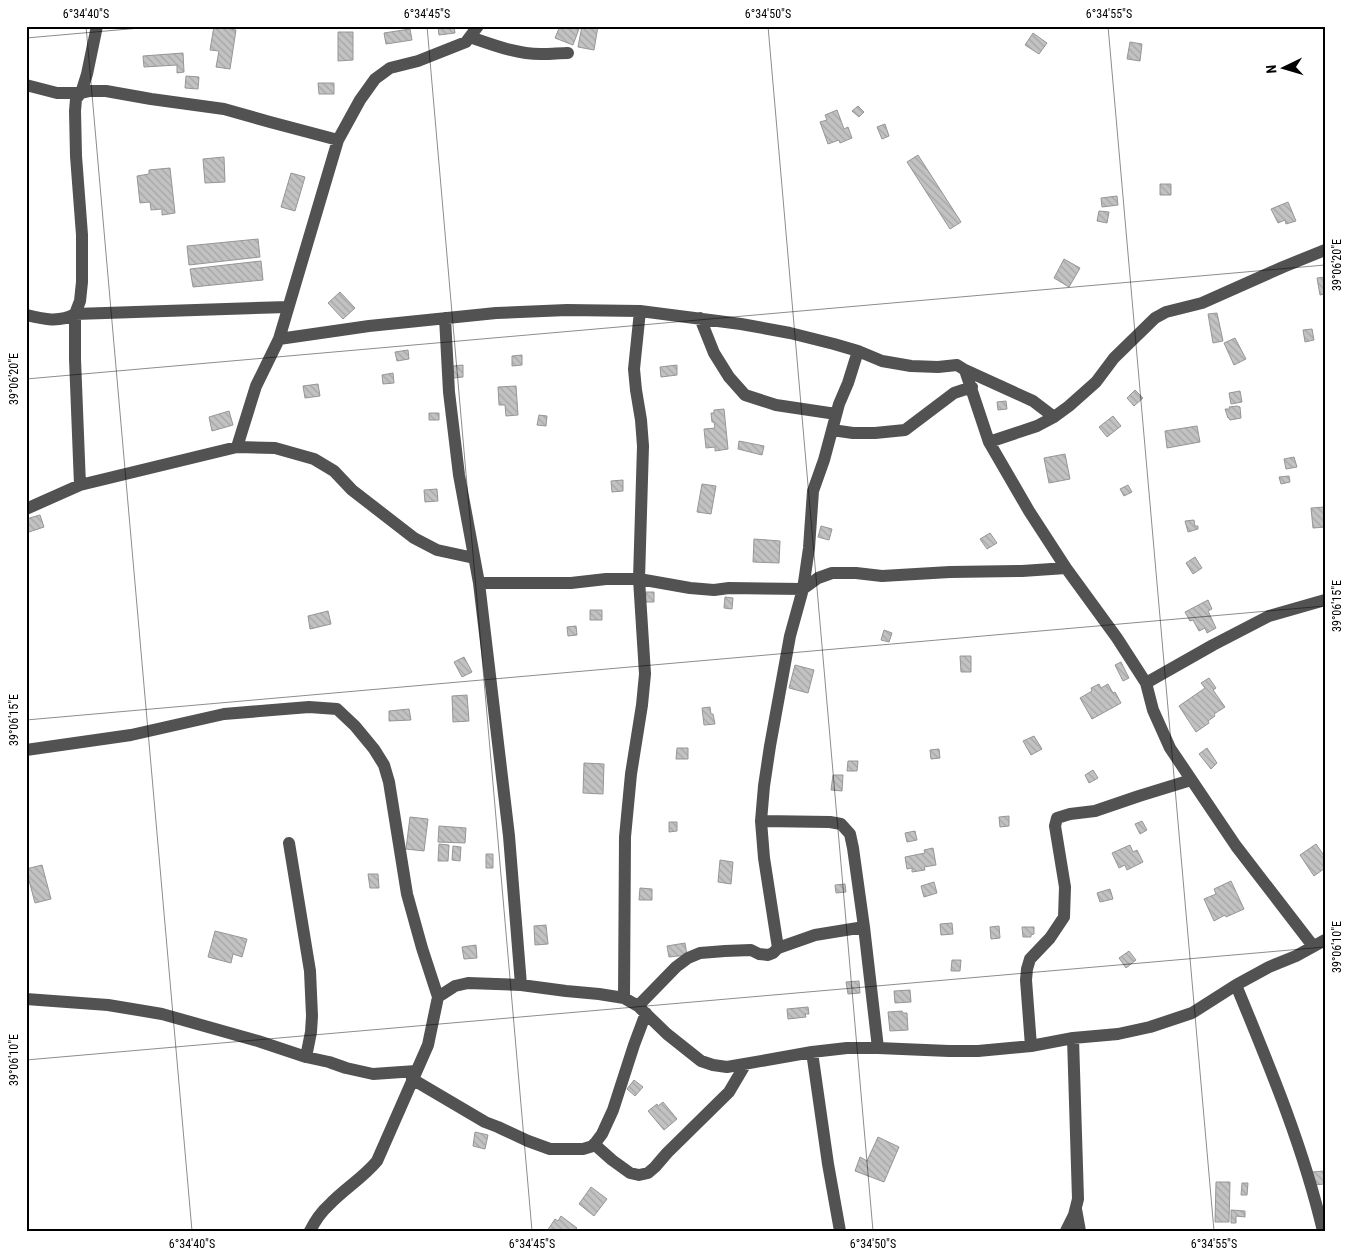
<svg xmlns="http://www.w3.org/2000/svg" width="1351" height="1257" font-family="'Roboto Condensed',sans-serif">
	<style>
		.building { fill: url(#building-back-hatch); stroke: #969696 }
		.lines { fill: none; stroke-linecap: round; stroke-linejoin: round }
		.minor { stroke: #525252; stroke-width: 12 }
		.ticks { fill: none; stroke: #000; stroke-width: 1; stroke-opacity: 0.45 }
		.neatline { fill: none; stroke: #000; stroke-width: 2 }
		.ticks-label { font-size: 12px; text-anchor: middle; fill: #000 }
	</style>
	<defs>
		<pattern id="building-back-hatch" width="6" height="6" patternUnits="userSpaceOnUse" patternTransform="scale(1.25)"><rect width="6" height="6" fill="#c2c2c2"/><path d="M-1 5l2 2M0 0l6 6M5-1l2 2" fill="none" stroke="#a5a5a5"/></pattern>
	</defs>
	<rect width="100%" height="100%" fill="#fff"/>
	<path class="building" d="M214,26L236,30L230,69L216,67L219,51L210,50Z
		M438,26H454L455,33L439,35Z
		M560,26H580L573,45L555,38Z
		M582,26H598L594,50L578,47Z
		M410,29L412,40L386,44L384,33Z
		M338,32H353V60L338,61Z
		M1033,33L1047,43L1039,54L1025,45Z
		M1130,42L1142,44L1140,61L1127,59Z
		M183,53L184,72L177,73V65L144,67L143,56Z
		M186,76L199,77L198,89L185,88Z
		M318,83H334V94H319Z
		M858,106L864,112L859,117L852,111Z
		M837,110L844,129L848,127L852,138L840,143L839,140L828,144L820,122L827,120L825,115Z
		M885,124L889,136L882,139L877,127Z
		M918,155L961,222L950,229L907,162Z
		M224,157L225,182L205,183L203,159Z
		M170,168L175,213L162,215V209L151,210L150,202L140,203L137,176L149,174V170Z
		M291,173L305,177L295,211L281,207Z
		M1160,184H1171V195H1160Z
		M1117,196L1118,205L1102,207L1101,198Z
		M1288,202L1296,221L1286,224L1285,220L1278,223L1271,209Z
		M1099,211L1109,212L1107,223L1097,221Z
		M258,239L260,257L189,265L187,246Z
		M1064,259L1080,268L1069,287L1054,278Z
		M261,261L263,280L193,287L190,269Z
		M1325,277V294L1320,295L1317,278Z
		M340,292L355,308L343,319L328,303Z
		M1217,313L1223,341L1213,343L1208,314Z
		M1312,329L1314,340L1305,342L1303,330Z
		M1235,338L1246,359L1234,365L1224,343Z
		M408,350L409,359L397,361L395,352Z
		M522,355V365L512,366V356Z
		M463,365V377L453,378V366Z
		M677,365V375L661,377L660,367Z
		M393,373L394,383L383,384L382,375Z
		M318,384L320,396L305,398L303,386Z
		M516,386L518,415L506,416L505,405H499L498,387Z
		M1135,390L1143,398L1134,406L1127,398Z
		M1240,391L1242,402L1231,404L1229,393Z
		M1006,401L1007,409L998,410L997,402Z
		M1237,406L1240,407L1241,418L1230,420L1229,418H1228L1225,409H1230L1229,407Z
		M724,409L728,449L715,451V447L706,448L704,429L715,428L714,422H712L711,413H714V410Z
		M229,411L233,425L212,431L209,417Z
		M429,413H439V420H429Z
		M539,415L547,416L546,426L537,425Z
		M1113,416L1121,426L1107,437L1099,427Z
		M1197,426L1200,442L1167,448L1165,431Z
		M739,441L764,446L762,455L738,449Z
		M1065,454L1070,479L1049,483L1044,458Z
		M1294,457L1297,467L1286,469L1284,459Z
		M1289,476L1290,482L1281,484L1279,477Z
		M623,480V491L612,492L611,481Z
		M702,484L716,486L711,514L697,512Z
		M1128,485L1132,492L1124,496L1120,489Z
		M437,489L438,501L425,502L424,490Z
		M1325,507V527L1313,528L1311,508Z
		M40,515L44,527L26,533V519Z
		M1194,520L1195,526H1198V529L1188,532L1185,521Z
		M821,526L832,529L829,540L818,537Z
		M990,533L997,543L987,549L980,539Z
		M754,539L780,541L779,563L753,562Z
		M1195,557L1202,568L1193,574L1186,563Z
		M646,592H654V602H645Z
		M725,597L733,598L732,609L724,608Z
		M1208,600L1212,609L1208,611L1216,628L1207,633L1205,628L1199,631L1193,620L1190,621L1185,612Z
		M590,610H602V620H590Z
		M328,611L331,624L310,629L308,616Z
		M576,626L577,635L568,636L567,627Z
		M884,630L892,633L889,642L881,640Z
		M960,656H971V672H961Z
		M464,657L472,672L462,677L454,662Z
		M1121,662L1129,678L1123,681L1115,665Z
		M795,665L814,670L808,693L789,688Z
		M1209,678L1216,688L1213,690L1225,707L1214,714L1215,716L1208,721L1209,723L1196,732L1179,706L1205,688L1201,683Z
		M1099,684L1101,688L1108,684L1113,693L1115,692L1121,703L1092,719L1080,698L1092,691L1091,688Z
		M467,695L469,721L453,722L452,696Z
		M710,707L711,714H713L715,724L704,725L702,708Z
		M409,709L411,720L389,721V711Z
		M1034,736L1042,749L1031,755L1023,741Z
		M677,748H688V759H676Z
		M1207,748L1217,763L1211,769L1199,754Z
		M939,749L940,758L931,759L930,750Z
		M848,761H858L857,771H847Z
		M584,763L604,764L603,794L583,793Z
		M1093,770L1098,778L1089,783L1085,775Z
		M833,775H843L842,791L831,790Z
		M1009,816V826L1000,827L999,817Z
		M410,817L428,819L424,851L406,849Z
		M1142,821L1147,830L1140,834L1135,824Z
		M669,822H677V831L669,832Z
		M439,826L466,828L465,843L438,842Z
		M915,831L917,840L907,842L905,833Z
		M439,844L449,845L448,861H438Z
		M1316,844L1325,857V868L1314,876L1300,855Z
		M1130,845L1133,852L1137,850L1143,862L1127,870L1125,865L1119,868L1112,853Z
		M453,846L461,847L460,861L452,860Z
		M933,848L936,865L924,867L925,870L912,872V868L907,869L905,857L925,853L924,850Z
		M486,854H493V868H486Z
		M720,860L733,862L731,884L718,882Z
		M42,865L51,899L35,903L26,869Z
		M368,874H378L379,888H370Z
		M1231,881L1244,909L1226,917L1225,915L1214,921L1204,899L1216,894L1214,889Z
		M934,882L937,893L924,897L921,886Z
		M845,884L846,892L836,893L835,885Z
		M640,888L652,889V900H639Z
		M1110,889L1113,899L1100,902L1097,893Z
		M952,923L953,934L941,935L940,924Z
		M546,925L548,944L535,945L534,926Z
		M999,926L1000,938L991,939L990,927Z
		M1022,927H1034V934L1031,935V937H1023Z
		M215,931L247,939L242,957L233,954L231,963L208,957Z
		M685,943L687,955L669,957L667,946Z
		M476,945L477,958L464,959L462,947Z
		M1129,951L1136,960L1126,968L1119,958Z
		M952,960H961L960,971H951Z
		M859,981L860,993L848,994L846,982Z
		M910,990L911,1002L895,1003L894,991Z
		M808,1007L809,1014H805L806,1017L788,1019L787,1009Z
		M902,1011L903,1013H907L908,1030L890,1031L888,1012Z
		M634,1080L643,1087L635,1096L627,1089Z
		M663,1102L677,1119L664,1130L648,1111L657,1104L658,1106Z
		M475,1132L488,1135L485,1149L473,1146Z
		M878,1137L899,1147L884,1182L855,1171L860,1157L867,1161Z
		M1324,1171L1325,1184L1313,1185L1312,1172Z
		M1216,1182H1230L1229,1222H1215Z
		M1242,1183H1248L1247,1195H1241Z
		M591,1187L607,1199L594,1216L579,1204Z
		M1231,1210L1245,1211V1217L1236,1216V1223H1231Z
		M561,1216L577,1228L574,1231H547L555,1219L558,1221Z"/>
	<g class="lines">
		<path class="minor" d="M470,37C493,45 519,55 544,54C552,54 560,53 568,53
			M26,85L57,93H81L87,74L97,26
			M26,315C43,319 59,323 75,314L80,301L82,282V235L76,156L75,111L76,99L81,93L90,91H106L151,99L224,109L270,122L338,140
			M445,318L449,392L459,475L479,583L509,836L521,985
			M700,318L714,353L729,377L745,395L776,405L836,414
			M279,339L369,326L496,313L567,310L640,311L741,324L790,333L834,344L858,351L882,361L911,366L938,367L957,365L965,370L989,442L1029,511L1066,568L1117,638L1146,683L1153,710L1170,748L1236,846L1313,946
			M965,370L1033,401L1054,417
			M832,430L853,433H875L905,430L954,393L972,387
			M989,442L1037,426L1054,417L1069,406L1096,382L1114,358L1155,318L1166,312L1202,303L1283,267L1325,250
			M237,447L256,386L279,339L338,140L360,100L375,79L390,68L418,61L466,42L478,26
			M80,485L75,359V314L288,307
			M26,509L80,485L237,447L275,448L314,459L334,471L352,490L414,538L437,550L474,558
			M479,583H571L606,579H639L690,588L714,590L729,588L803,589L809,548L813,491L824,460L839,404L848,383L858,351
			M1146,683L1213,645L1269,616L1325,600
			M26,750L131,735L224,714L309,707L337,709L355,726L374,749L384,765L389,782L407,894L422,948L438,997
			M761,821L830,822L841,824L850,834L853,848L864,927L878,1048
			M289,843L310,971L312,1016L311,1032L306,1057
			M778,948L764,858L761,821L764,786L770,746L790,636L803,589L818,578L832,573H856L882,576L950,572L1022,571L1066,568
			M1236,985C1269,1065 1303,1146 1323,1231
			M624,998L625,837L631,774L642,705L645,674L639,579L643,446L641,420L636,390L634,369L640,311
			M26,999L108,1005L162,1014L258,1041L306,1057L329,1062L346,1068L373,1074L416,1071
			M638,1006L676,967L688,958L700,953L725,951L751,950L759,954L768,955L773,953L778,948L815,935L864,927
			M1031,1046L1026,980L1027,969L1030,959L1050,938L1064,917L1065,887L1055,826L1057,818L1070,814L1095,811L1139,796L1191,780
			M812,1052L828,1164L840,1231
			M412,1079L485,1122L498,1127L528,1141L550,1149H583L593,1146L602,1134L613,1110L634,1045L646,1013
			M594,1144L612,1160L630,1173L639,1175L648,1173L655,1167L667,1153L729,1092L745,1065
			M1076,1209L1080,1231
			M310,1231C315,1221 321,1212 329,1205C344,1189 363,1178 377,1161L428,1045L438,997L455,986L468,983L521,985L566,991L599,994L624,998L638,1006L667,1034L701,1061L713,1065L727,1067L812,1052L847,1048H878L949,1051H978L1031,1046L1073,1038L1118,1034L1150,1027L1192,1013L1236,985L1269,967L1296,956L1325,940
			M1066,1231L1074,1215L1078,1199L1073,1038"/>
	</g>
	<path class="ticks" d="M86,26L192,1231M427,26L532,1231M768,26L873,1231M1108,26L1214,1231M26,38L163,26M26,379L1325,265M26,720L1325,606M26,1060L1325,947"/>
	<rect width="1351" height="1257" fill="none" stroke="#ffffff" stroke-width="55"/>
	<g transform="translate(1284 68) rotate(265)" stroke="#ffffff" stroke-width="4" paint-order="stroke">
	<path d="M0-4L9 19L0 12L-9 19Z" fill="#000000"/>
	<text y="-8" font-size="14" font-weight="bold" text-anchor="middle" fill="#000000">N</text>
	</g>
	<rect x="28" y="28" width="1296" height="1202" class="neatline"/>
	<g class="ticks-label">
		<text x="86" y="18">6°34'40"S</text>
		<text x="427" y="18">6°34'45"S</text>
		<text x="768" y="18">6°34'50"S</text>
		<text x="1109" y="18">6°34'55"S</text>
		<text transform="translate(1337 265) rotate(-90)" y="4">39°06'20"E</text>
		<text transform="translate(14 379) rotate(-90)" y="4">39°06'20"E</text>
		<text transform="translate(1337 606) rotate(-90)" y="4">39°06'15"E</text>
		<text transform="translate(14 720) rotate(-90)" y="4">39°06'15"E</text>
		<text transform="translate(1337 947) rotate(-90)" y="4">39°06'10"E</text>
		<text transform="translate(14 1060) rotate(-90)" y="4">39°06'10"E</text>
		<text x="192" y="1248">6°34'40"S</text>
		<text x="532" y="1248">6°34'45"S</text>
		<text x="873" y="1248">6°34'50"S</text>
		<text x="1214" y="1248">6°34'55"S</text>
	</g>
</svg>
